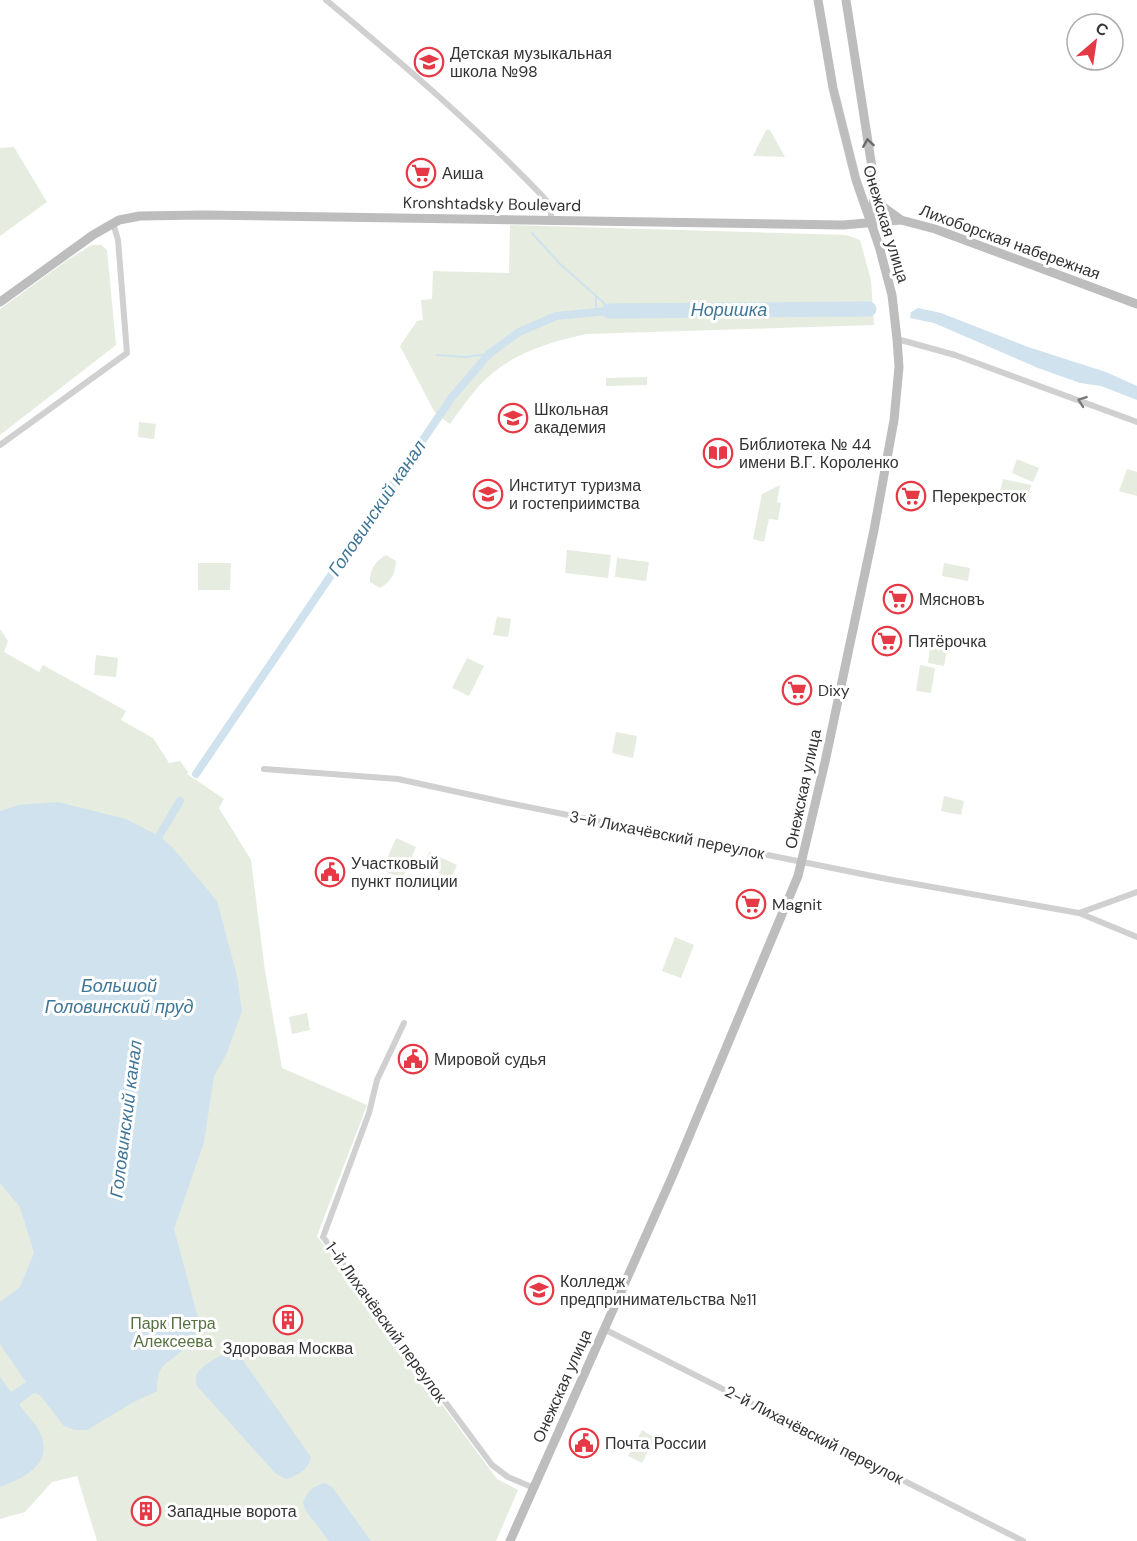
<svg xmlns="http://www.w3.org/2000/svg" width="1137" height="1541" font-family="'DM Sans',sans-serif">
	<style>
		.green { fill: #e6ecdf }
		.water { fill: #cfe2ee }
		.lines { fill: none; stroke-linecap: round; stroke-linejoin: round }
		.stream { stroke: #cfe2ee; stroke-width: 2 }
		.canal { stroke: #cfe2ee; stroke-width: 8 }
		.river { stroke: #cfe2ee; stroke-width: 15 }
		.street { stroke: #d0d0d0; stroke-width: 6 }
		.secondary { stroke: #bdbdbd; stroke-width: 9 }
		.oneway { stroke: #6a6a6a }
		.oneway2 { stroke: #7a7a7a }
		.labels { text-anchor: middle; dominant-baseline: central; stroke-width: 6; stroke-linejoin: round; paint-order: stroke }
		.poi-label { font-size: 16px; fill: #333; stroke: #fff; text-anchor: start }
		.street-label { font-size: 16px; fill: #333; stroke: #fff }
		.park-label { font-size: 16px; fill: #56703f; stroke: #fff }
		.water-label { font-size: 18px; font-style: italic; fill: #3f7597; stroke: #fff }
	</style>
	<rect width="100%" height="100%" fill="#fff"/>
	<path class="green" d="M766,130H770L785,157L753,156Z
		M14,147L47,202L0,236V148Z
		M510,225L846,235L860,240L871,280L874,325L586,334C546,343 507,355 479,386C468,398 459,411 450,424L435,413L400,346L417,321L423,320L421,300L432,299L433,271L509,273Z
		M92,245H101L107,250L116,345L0,435V309L69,259Z
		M647,377V385L606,386V378Z
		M139,422L156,424L154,439L138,437Z
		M1017,459L1039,468L1033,482L1012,473Z
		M1127,469L1137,472V496L1119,491Z
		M1003,479L1031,485L1028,499L1000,492Z
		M780,485L777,502L781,503L778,520L769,519L764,542L753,539L762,494Z
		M567,550L611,555L608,578L565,573Z
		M386,555L396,561C395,574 392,581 380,588L370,582C370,568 375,562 386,555Z
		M617,558L649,562L646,581L615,577Z
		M198,563H231L230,590H198Z
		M944,563L970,568L968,581L942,576Z
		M497,617L511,619L508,637L493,635Z
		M0,629L8,641L4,652L39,672L43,665L126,711L121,720L153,738L169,763L180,761L188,772L187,774L224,799L219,808L251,860L265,971L282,1068L367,1105L317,1236L497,1479L518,1490L496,1541H97L77,1476L52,1482L25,1512L0,1519Z
		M930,647L947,649L944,666L928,663Z
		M96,655L118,658L116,677L94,675Z
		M467,658L484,666L469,696L452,688Z
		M920,665L935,668L931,693L916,691Z
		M616,732L637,736L633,758L612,753Z
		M944,796L964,801L961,815L941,811Z
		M396,838L416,847L402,879L382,870Z
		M429,852L457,865L451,878L423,866Z
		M675,937L694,945L681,978L662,971Z
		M307,1013L310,1030L292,1034L289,1017Z
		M642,1430L655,1438L642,1463L628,1456Z"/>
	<path class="water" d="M918,308L941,313L1028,347L1106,372L1137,386V400L1101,386L1080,383L1038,368L934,323L910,318L911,312Z
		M58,802L126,819L159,836L172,847L217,901L237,976L242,1011L227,1053L214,1076L204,1142L174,1229L200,1325C195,1333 191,1343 184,1349C166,1366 157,1362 157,1391L132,1403L87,1430H75L64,1426L40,1395L34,1393L19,1404C25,1414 37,1424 41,1435C53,1465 23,1478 0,1487V1377L11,1392L26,1382L0,1344V1302L20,1287L34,1253L20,1207L0,1183V811L19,805Z
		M233,1352L242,1359L311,1457C310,1469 296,1476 286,1479L276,1474L197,1386C196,1382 196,1379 196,1376C199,1366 223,1353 233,1352Z
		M325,1483L332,1487L371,1541H329L306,1511L303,1503C307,1491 313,1486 325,1483Z"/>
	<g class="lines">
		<path class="stream" d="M532,233L560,264L603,302L609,311
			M596,312V295
			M437,355L465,357L489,354"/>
		<path class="canal" d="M196,774L452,397L489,354L519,332L556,316L609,311
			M157,845L159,836L180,801"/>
		<path class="river" d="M609,311L869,309"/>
		<path class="street" d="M326,0C403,64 480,130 549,203L551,208V220
			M897,339L955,355L1137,422
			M0,445L127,353L118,240L113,223
			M264,769L398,779L508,803L887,879L1079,913L1137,937
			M1079,913L1137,892
			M404,1023L377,1080L369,1113L323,1237L492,1465L508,1477L534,1488
			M604,1329L1023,1541"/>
		<path class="secondary" d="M846,0L875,187L872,219
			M876,191L883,207L901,220
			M0,302L93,235L119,220L140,216L204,215L843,225L901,220L935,229L1137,304
			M510,1541L672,1177L798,876L825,762L874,530L894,420L899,367L897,339L892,295L879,246L856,180L833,88L818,0"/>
	</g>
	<defs><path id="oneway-chevron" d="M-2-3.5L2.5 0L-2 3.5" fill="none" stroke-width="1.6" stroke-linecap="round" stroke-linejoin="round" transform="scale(1.5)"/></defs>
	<use class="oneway" href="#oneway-chevron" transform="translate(868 143) rotate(-99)"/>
	<use class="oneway2" href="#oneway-chevron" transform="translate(1082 401) rotate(-160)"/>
	<defs>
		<g id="school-ring" transform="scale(1.5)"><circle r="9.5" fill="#fff" stroke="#e63946" stroke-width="1.5"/><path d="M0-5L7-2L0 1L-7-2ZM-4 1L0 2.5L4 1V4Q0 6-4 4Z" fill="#e63946"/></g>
		<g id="supermarket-ring" transform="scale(1.5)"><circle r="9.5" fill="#fff" stroke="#e63946" stroke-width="1.5"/><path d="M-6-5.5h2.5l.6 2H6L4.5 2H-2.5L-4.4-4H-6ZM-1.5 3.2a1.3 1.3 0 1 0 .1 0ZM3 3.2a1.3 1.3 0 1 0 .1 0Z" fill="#e63946"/></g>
		<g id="library-ring" transform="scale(1.5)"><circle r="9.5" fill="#fff" stroke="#e63946" stroke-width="1.5"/><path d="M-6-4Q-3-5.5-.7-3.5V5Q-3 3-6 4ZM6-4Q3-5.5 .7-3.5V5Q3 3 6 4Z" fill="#e63946"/></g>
		<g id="university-ring" transform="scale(1.5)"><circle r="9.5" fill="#fff" stroke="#e63946" stroke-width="1.5"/><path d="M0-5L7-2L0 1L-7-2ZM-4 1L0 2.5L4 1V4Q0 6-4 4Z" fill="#e63946"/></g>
		<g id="civic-ring" transform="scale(1.5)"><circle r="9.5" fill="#fff" stroke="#e63946" stroke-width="1.5"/><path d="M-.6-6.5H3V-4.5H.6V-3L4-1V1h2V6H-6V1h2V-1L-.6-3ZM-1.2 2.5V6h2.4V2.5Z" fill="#e63946"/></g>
		<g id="building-ring" transform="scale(1.5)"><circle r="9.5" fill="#fff" stroke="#e63946" stroke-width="1.5"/><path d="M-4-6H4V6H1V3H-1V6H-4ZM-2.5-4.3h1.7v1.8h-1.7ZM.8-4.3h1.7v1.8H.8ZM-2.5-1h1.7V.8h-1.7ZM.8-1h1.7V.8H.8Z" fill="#e63946"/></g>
	</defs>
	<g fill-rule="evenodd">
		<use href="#school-ring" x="429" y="62"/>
		<use href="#supermarket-ring" x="421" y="173"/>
		<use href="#school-ring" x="513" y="418"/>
		<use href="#library-ring" x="718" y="453"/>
		<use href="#university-ring" x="488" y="494"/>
		<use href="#supermarket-ring" x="911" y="496"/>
		<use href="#supermarket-ring" x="898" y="599"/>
		<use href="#supermarket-ring" x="887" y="641"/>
		<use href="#supermarket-ring" x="797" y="690"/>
		<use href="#civic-ring" x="330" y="872"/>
		<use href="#supermarket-ring" x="751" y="904"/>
		<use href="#civic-ring" x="413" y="1059"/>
		<use href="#university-ring" x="539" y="1290"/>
		<use href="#building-ring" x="288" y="1320"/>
		<use href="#civic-ring" x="584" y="1443"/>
		<use href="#building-ring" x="146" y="1511"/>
	</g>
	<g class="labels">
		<g class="poi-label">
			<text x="450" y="53">Детская музыкальная<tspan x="450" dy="18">школа №98</tspan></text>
			<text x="442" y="173">Аиша</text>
			<text x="534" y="409">Школьная<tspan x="534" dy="18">академия</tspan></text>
			<text x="739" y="444">Библиотека № 44<tspan x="739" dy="18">имени В.Г. Короленко</tspan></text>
			<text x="509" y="485">Институт туризма<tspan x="509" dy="18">и гостеприимства</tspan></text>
			<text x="932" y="496">Перекресток</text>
			<text x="919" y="599">Мясновъ</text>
			<text x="908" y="641">Пятёрочка</text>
			<text x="818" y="690">Dixy</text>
			<text x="351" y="863">Участковый<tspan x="351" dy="18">пункт полиции</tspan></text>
			<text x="772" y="904">Magnit</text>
			<text x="434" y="1059">Мировой судья</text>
			<text x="560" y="1281">Колледж<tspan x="560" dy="18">предпринимательства №11</tspan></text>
			<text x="288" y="1348" text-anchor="middle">Здоровая Москва</text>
			<text x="605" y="1443">Почта России</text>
			<text x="167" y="1511">Западные ворота</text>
		</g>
		<g class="street-label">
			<text transform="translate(492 204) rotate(1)">Kronshtadsky Boulevard</text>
			<text transform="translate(886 224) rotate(73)">Онежская улица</text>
			<text transform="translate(1010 242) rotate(20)">Лихоборская набережная</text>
			<text transform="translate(803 789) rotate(-78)">Онежская улица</text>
			<text transform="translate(667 835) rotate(11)">3-й Лихачёвский переулок</text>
			<text transform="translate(386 1322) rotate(54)">1-й Лихачёвский переулок</text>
			<text transform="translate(562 1386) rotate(-66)">Онежская улица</text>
			<text transform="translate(814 1435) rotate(27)">2-й Лихачёвский переулок</text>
		</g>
		<g class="park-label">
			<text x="173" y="1323">Парк Петра<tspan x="173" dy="18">Алексеева</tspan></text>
		</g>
		<g class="water-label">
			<text x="729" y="310">Норишка</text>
			<text transform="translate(377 508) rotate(-56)">Головинский канал</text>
			<text x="119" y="986">Большой<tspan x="119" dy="21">Головинский пруд</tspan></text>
			<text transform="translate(126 1119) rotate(-83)">Головинский канал</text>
		</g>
	</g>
	<g transform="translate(1095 42) rotate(29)"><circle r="28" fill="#ffffff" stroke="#adadad" stroke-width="1.5"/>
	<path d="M0-4.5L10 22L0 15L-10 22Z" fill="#e63946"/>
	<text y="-9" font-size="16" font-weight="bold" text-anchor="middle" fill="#333333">С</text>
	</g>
</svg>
